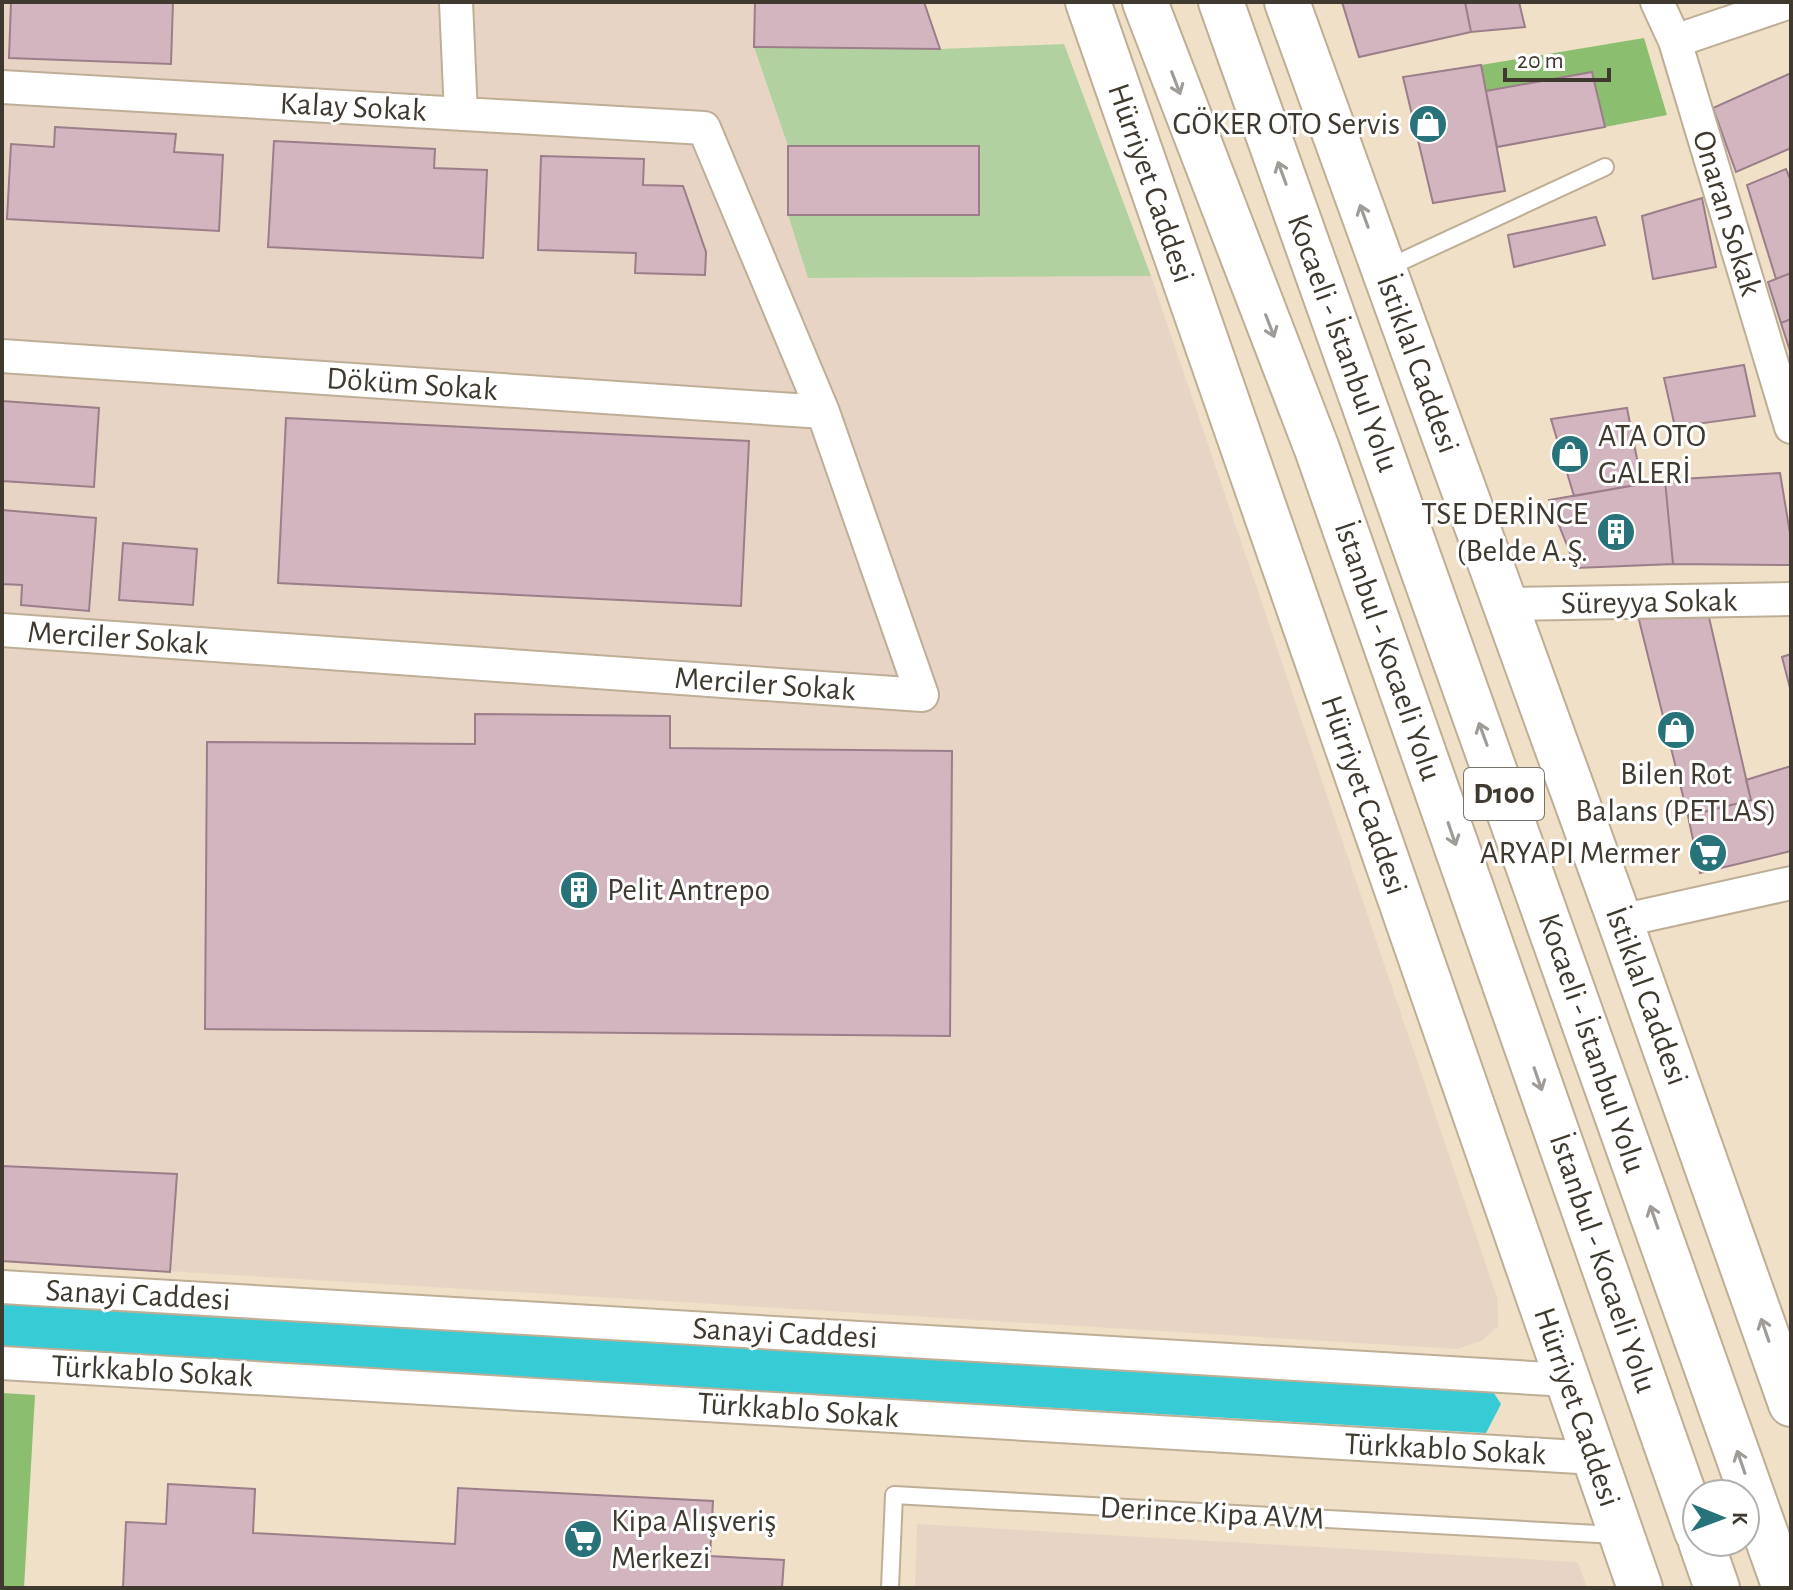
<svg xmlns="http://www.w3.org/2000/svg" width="1793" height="1590" font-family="'Alegreya Sans',sans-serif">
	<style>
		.industrial { fill: #e8d4c5 }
		.green { fill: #b1d2a0 }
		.forest { fill: #8bbe6f }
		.water { fill: #36cbd5 }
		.building { fill: #d3b5c0; stroke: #9b7e89; stroke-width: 2 }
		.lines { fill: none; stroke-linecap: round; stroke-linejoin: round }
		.service-casing { stroke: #beae96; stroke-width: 20 }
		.minor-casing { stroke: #beae96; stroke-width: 36 }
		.secondary-casing { stroke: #beae96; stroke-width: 48 }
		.trunk-casing { stroke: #beae96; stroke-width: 48 }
		.service { stroke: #fff; stroke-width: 16 }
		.minor { stroke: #fff; stroke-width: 32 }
		.secondary { stroke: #fff; stroke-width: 44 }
		.trunk { stroke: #fff; stroke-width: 44 }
		.oneway { stroke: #9f9c97 }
		.labels { text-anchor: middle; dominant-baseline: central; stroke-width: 6; stroke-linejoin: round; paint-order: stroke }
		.shield { fill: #fff; stroke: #79746d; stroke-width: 2 }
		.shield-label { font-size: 30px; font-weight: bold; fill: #3f392f }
		.street-label { font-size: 32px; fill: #3f392f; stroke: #fff }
		.poi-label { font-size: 32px; fill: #3f392f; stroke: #fff; text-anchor: end }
	</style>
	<rect width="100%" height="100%" fill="#f0e0c7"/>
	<path class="industrial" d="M2,2H755L754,47L788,146V215L808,278L1151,276L1497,1297L1498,1326L1483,1340L1458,1349L2,1261Z
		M917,1524L1578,1562L1587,1588H915Z"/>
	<path class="green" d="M1064,44L1151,276L808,278L788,215H979V146H788L754,47L940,49Z"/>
	<path class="forest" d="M1644,38L1667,115L1605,127L1591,72L1486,91L1481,65Z
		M2,1393L35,1395L24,1588H2Z"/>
	<path class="water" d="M2,1297L1488,1384L1501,1404L1486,1433L2,1347Z"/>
	<path class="building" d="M11,2H173L171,64L9,58Z
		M755,2H924L940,49L754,47Z
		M1342,2H1465L1471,32L1359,57Z
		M1465,2H1519L1525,27L1471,32Z
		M1481,65L1505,191L1433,203L1403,77Z
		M1592,72L1605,127L1497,147L1486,91Z
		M1791,73V148L1736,172L1713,108Z
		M55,127L176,134L174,152L223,155L219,231L7,219L11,144L54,147Z
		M274,141L435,149L434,168L487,170L483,258L268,247Z
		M788,146H979V215H788Z
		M541,156L644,159L643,185L683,186L706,252L705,275L635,273L636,253L538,250Z
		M1786,169L1791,181V273L1776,279L1747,185Z
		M1702,198L1716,267L1653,279L1642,216Z
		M1596,217L1605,245L1514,267L1508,235Z
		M1791,273V319L1781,323L1768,282Z
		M1791,319V354L1781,323Z
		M1744,365L1755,416L1675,427L1664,378Z
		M2,401L99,408L94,487L2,481Z
		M1627,408L1642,484L1574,496L1551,419Z
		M286,418L749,441L741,606L278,583Z
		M1780,473L1791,539V565L1673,564L1665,480Z
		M1665,480L1673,564L1576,568L1549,500Z
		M2,510L96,518L89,611L21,605L22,585L2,584Z
		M123,543L197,549L193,605L119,600Z
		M1708,613L1751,800L1688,816L1638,616Z
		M1791,654V692L1782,657Z
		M475,714L670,716V748L952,751L950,1036L205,1029L207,742L475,744Z
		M1791,766V851L1700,873L1688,816L1751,800L1746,780Z
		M2,1166L177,1174L170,1272L2,1261Z
		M168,1484L255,1489L253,1533L455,1544L458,1488L713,1501L710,1556L784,1560L782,1588H123L126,1522L166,1524Z"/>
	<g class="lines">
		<g class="service-casing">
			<path id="service" d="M1385,269L1605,167
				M890,1588L894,1495L1616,1535"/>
		</g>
		<g class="minor-casing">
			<path id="minor" d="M456,2L461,114
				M1657,2L1675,41L1791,427
				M1675,41L1790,2
				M2,87L704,128L823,412L922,695L2,630
				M2,356L823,412
				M1506,604L1791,599
				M1620,921L1791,883
				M2,1287L1567,1380
				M2,1363L1595,1458"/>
		</g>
		<g class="secondary-casing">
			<path id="secondary" d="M1088,2L1640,1588
				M1287,2L1620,921L1791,1404"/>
		</g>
		<g class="trunk-casing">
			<path id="trunk" d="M1145,2L1317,449L1697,1532
				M1221,2L1785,1588
				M1701,1542L1717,1588"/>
		</g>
		<use href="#service" class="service"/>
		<use href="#minor" class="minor"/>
		<use href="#secondary" class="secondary"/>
		<use href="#trunk" class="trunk"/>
	</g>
	<defs><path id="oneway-shaft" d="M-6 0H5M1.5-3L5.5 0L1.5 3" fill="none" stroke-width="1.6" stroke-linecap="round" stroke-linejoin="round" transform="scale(2)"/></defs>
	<g class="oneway">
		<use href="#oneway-shaft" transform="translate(1176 83) rotate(69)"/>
		<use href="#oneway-shaft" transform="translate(1282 173) rotate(-110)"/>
		<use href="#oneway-shaft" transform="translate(1364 216) rotate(-110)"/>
		<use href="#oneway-shaft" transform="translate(1270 326) rotate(69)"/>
		<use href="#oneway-shaft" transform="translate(1483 734) rotate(-110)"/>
		<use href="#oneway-shaft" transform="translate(1452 834) rotate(71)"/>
		<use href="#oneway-shaft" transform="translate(1538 1079) rotate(71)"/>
		<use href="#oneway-shaft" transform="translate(1654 1217) rotate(-109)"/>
		<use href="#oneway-shaft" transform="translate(1765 1330) rotate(-109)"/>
		<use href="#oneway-shaft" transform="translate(1741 1462) rotate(-109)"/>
	</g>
	<defs>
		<g id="shop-disc" transform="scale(2)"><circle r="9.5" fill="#28727a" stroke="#fff"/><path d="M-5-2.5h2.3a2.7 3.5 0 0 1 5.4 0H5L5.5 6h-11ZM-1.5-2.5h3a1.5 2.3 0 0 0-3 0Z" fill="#fff"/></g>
		<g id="building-disc" transform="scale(2)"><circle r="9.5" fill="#28727a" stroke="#fff"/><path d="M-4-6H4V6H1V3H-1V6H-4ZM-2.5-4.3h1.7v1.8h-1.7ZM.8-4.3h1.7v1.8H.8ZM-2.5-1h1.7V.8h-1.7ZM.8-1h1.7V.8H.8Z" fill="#fff"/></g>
		<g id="supermarket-disc" transform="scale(2)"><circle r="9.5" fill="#28727a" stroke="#fff"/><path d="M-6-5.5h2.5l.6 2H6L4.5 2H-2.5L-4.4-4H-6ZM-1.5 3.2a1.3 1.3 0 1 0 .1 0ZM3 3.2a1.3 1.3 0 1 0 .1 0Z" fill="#fff"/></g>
	</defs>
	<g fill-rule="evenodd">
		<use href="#shop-disc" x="1428" y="124"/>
		<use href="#shop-disc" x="1570" y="454"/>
		<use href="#building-disc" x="1616" y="532"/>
		<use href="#shop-disc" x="1676" y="730"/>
		<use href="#supermarket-disc" x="1708" y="853"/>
		<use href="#building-disc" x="579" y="890"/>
		<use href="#supermarket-disc" x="583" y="1539"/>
	</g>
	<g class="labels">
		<rect class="shield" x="1464" y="768" width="80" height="52" rx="6"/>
		<g class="shield-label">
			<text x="1504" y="794">D100</text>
		</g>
		<g class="street-label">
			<text transform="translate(353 107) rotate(3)">Kalay Sokak</text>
			<text transform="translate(1151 183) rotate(71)">Hürriyet Caddesi</text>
			<text transform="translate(1727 213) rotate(73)">Onaran Sokak</text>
			<text transform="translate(1343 343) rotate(70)">Kocaeli - İstanbul Yolu</text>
			<text transform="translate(1418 364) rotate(70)">İstiklal Caddesi</text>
			<text transform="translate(412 384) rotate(4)">Döküm Sokak</text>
			<text transform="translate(1649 602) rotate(-1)">Süreyya Sokak</text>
			<text transform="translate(118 638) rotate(4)">Merciler Sokak</text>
			<text transform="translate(1388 651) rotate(71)">İstanbul - Kocaeli Yolu</text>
			<text transform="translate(765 684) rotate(4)">Merciler Sokak</text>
			<text transform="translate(1364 795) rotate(71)">Hürriyet Caddesi</text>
			<text transform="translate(1647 996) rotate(70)">İstiklal Caddesi</text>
			<text transform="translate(1592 1043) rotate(71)">Kocaeli - İstanbul Yolu</text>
			<text transform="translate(1603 1263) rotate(71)">İstanbul - Kocaeli Yolu</text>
			<text transform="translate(138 1295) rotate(3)">Sanayi Caddesi</text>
			<text transform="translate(785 1333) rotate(3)">Sanayi Caddesi</text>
			<text transform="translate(152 1371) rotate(3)">Türkkablo Sokak</text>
			<text transform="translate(1577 1407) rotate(71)">Hürriyet Caddesi</text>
			<text transform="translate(798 1410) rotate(4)">Türkkablo Sokak</text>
			<text transform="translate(1445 1449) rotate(3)">Türkkablo Sokak</text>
			<text transform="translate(1212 1513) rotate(3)">Derince Kipa AVM</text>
		</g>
		<g class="poi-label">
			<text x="1400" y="124">GÖKER OTO Servis</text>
			<text x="1598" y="436" text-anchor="start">ATA OTO<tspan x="1598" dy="37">GALERİ</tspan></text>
			<text x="1588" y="514">TSE DERİNCE<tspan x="1588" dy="37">(Belde A.Ş.</tspan></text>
			<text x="1676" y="774" text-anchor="middle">Bilen Rot<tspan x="1676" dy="37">Balans (PETLAS)</tspan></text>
			<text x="1680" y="853">ARYAPI Mermer</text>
			<text x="607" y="890" text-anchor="start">Pelit Antrepo</text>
			<text x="611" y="1521" text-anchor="start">Kipa Alışveriş<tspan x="611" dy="37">Merkezi</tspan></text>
		</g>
	</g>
	<rect width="1793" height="1590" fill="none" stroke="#3f392f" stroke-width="8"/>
	<g transform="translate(1721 1518) rotate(91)"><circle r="38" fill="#ffffff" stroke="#b2b0ac" stroke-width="2"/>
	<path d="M0-6L14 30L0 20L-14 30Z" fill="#28727a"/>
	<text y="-12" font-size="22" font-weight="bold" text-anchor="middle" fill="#3f392f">K</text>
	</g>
	<path d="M1505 68v12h104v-12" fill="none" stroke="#3f392f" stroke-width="4"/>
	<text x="1517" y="68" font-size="24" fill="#3f392f" stroke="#ffffff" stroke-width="6" paint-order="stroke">20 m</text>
</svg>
